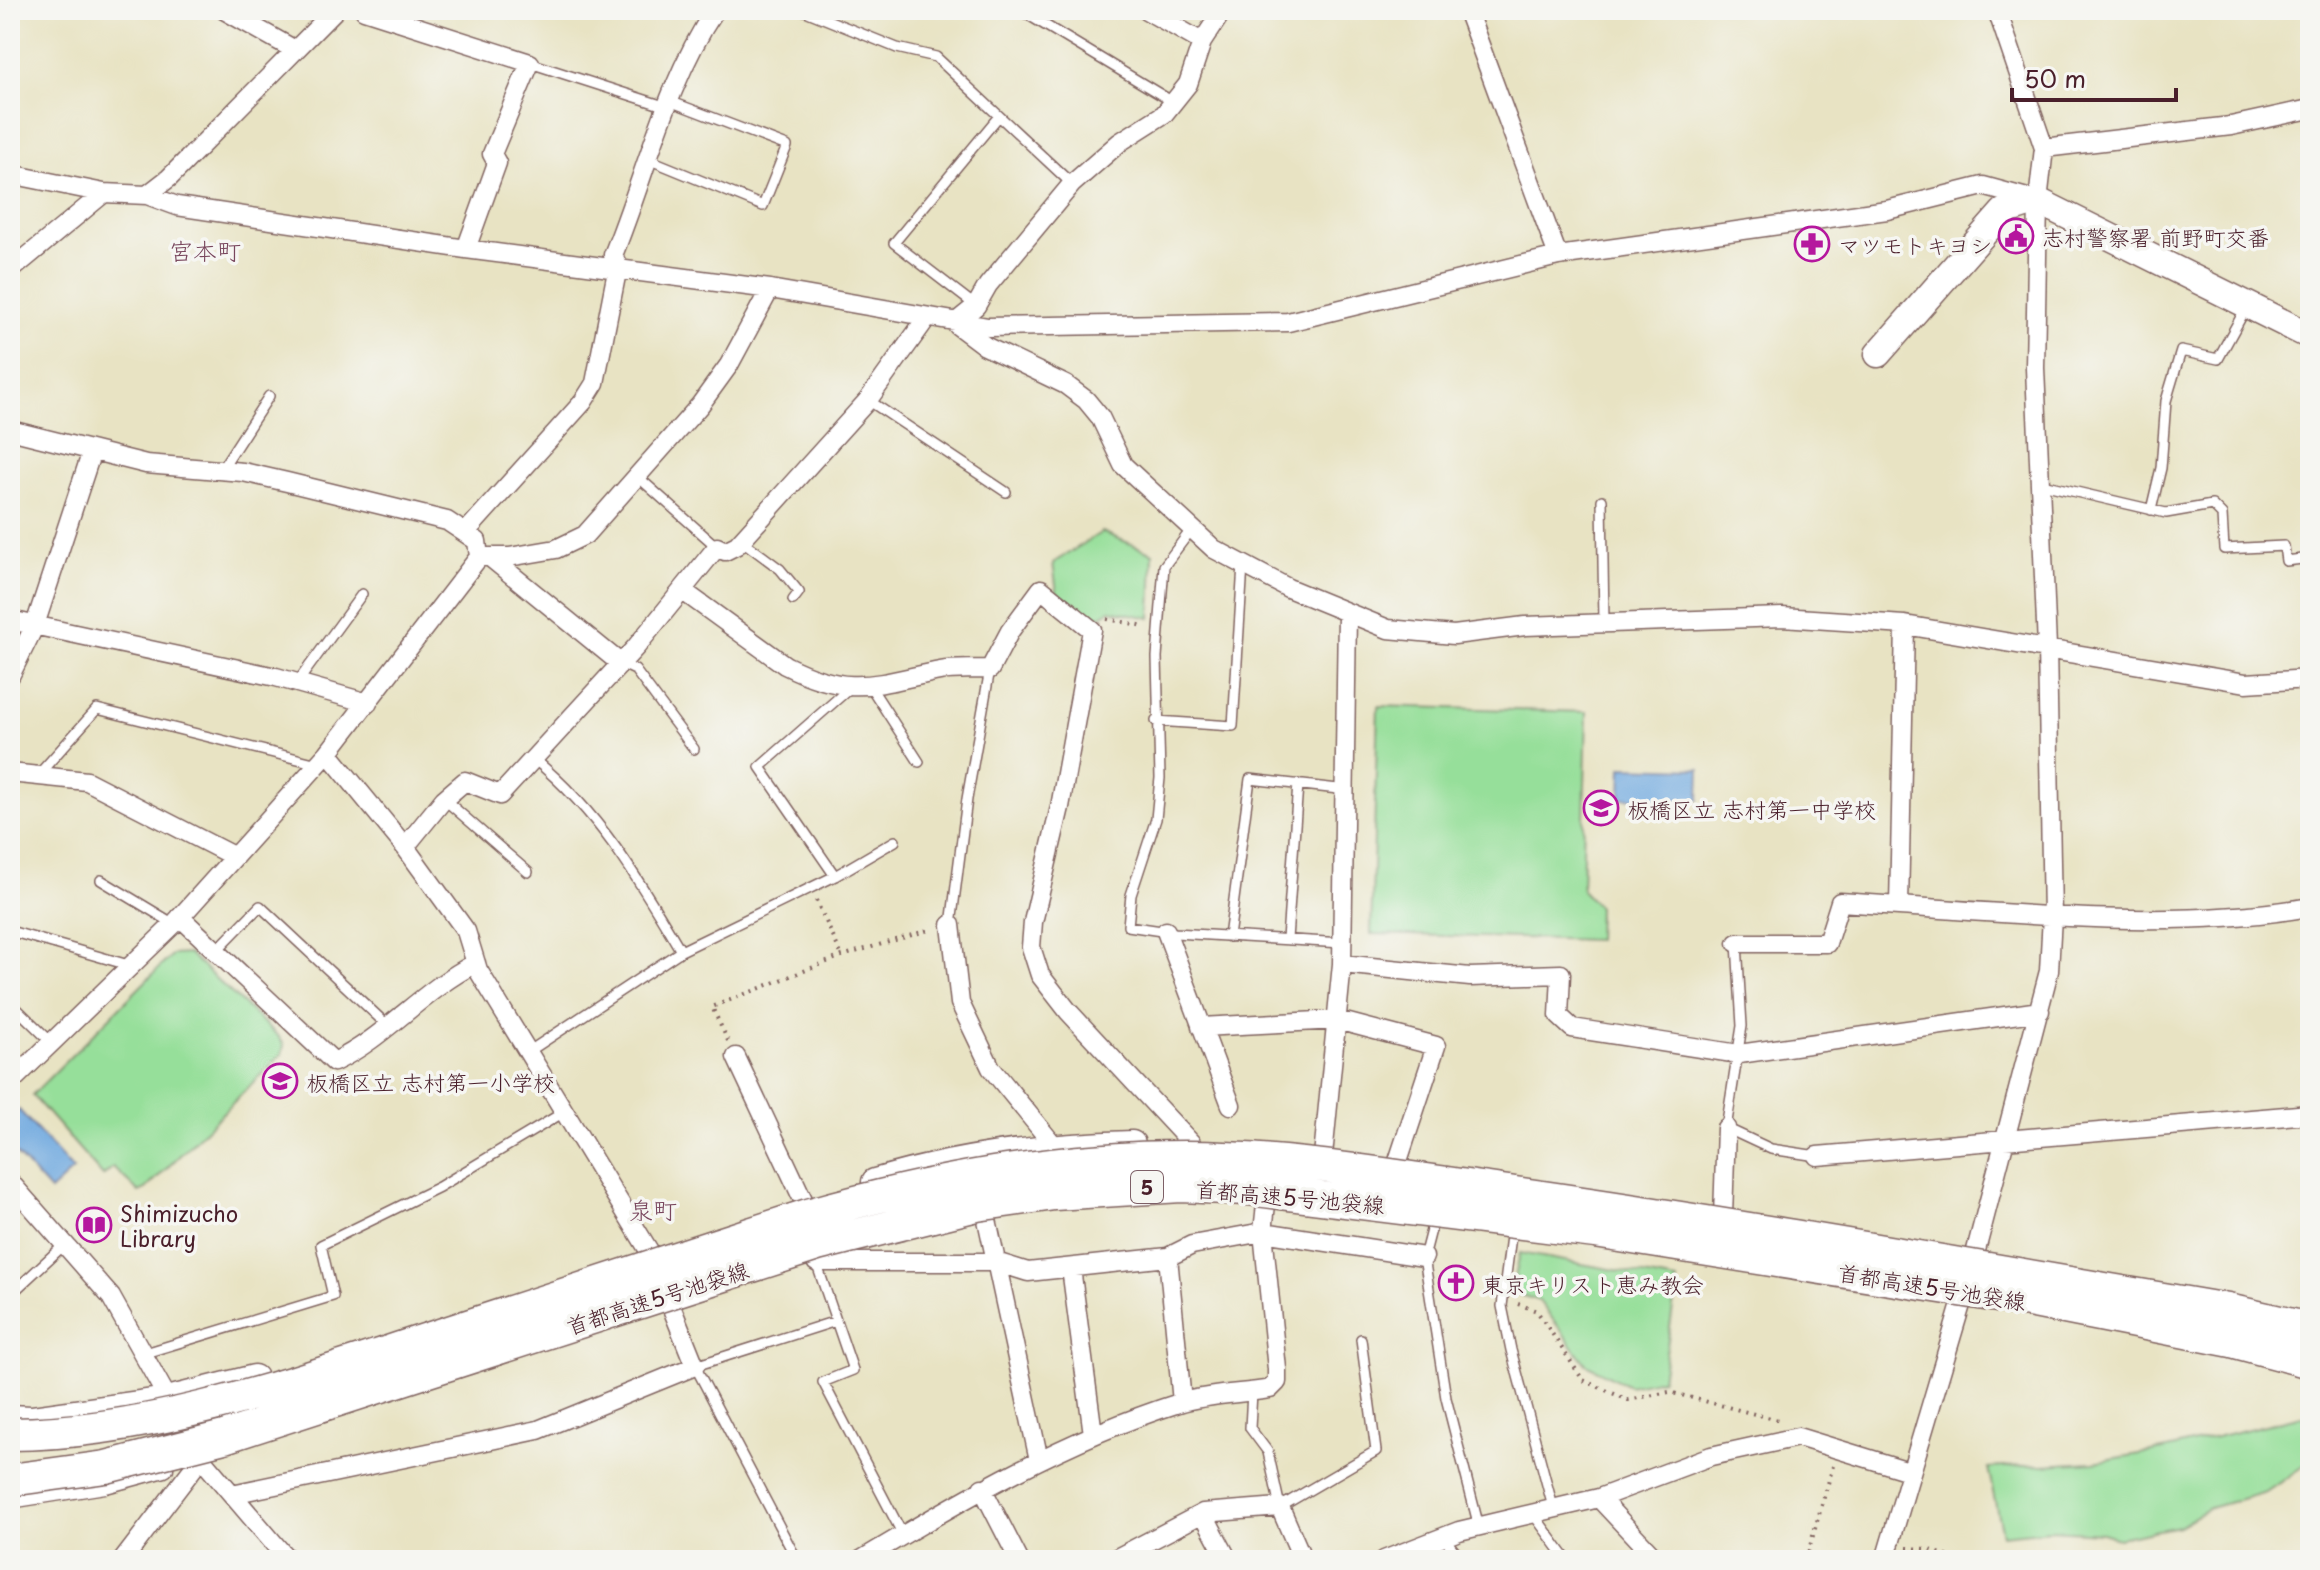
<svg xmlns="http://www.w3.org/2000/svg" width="2320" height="1570" font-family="'Playpen Sans','Klee One',sans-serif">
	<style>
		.green { fill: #96df9a; stroke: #707f62; stroke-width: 2 }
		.water { fill: #6fa9df; stroke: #5c6485; stroke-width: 2 }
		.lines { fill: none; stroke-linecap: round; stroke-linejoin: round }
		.lane-casing { stroke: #816460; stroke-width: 12 }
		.street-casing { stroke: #816460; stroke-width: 21 }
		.secondary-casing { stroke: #816460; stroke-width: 29 }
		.path { stroke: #816460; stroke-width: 4; stroke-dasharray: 2 6; stroke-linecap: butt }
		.lane { stroke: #fff; stroke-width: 9 }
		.street { stroke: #fff; stroke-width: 18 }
		.secondary { stroke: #fff; stroke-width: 26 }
		.highway-bridge-casing { stroke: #816460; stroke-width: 35; stroke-linecap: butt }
		.highway-bridge { stroke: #fff; stroke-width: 32 }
		.labels { text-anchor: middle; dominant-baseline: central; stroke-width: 7; stroke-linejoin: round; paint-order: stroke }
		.shield { fill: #f6f6f2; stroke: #7e6067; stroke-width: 2 }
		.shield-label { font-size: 20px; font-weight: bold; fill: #4a1f2b }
		.poi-label { font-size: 22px; fill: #4a1f2b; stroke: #f6f6f2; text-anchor: start }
		.street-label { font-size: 22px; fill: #4a1f2b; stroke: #f6f6f2 }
		.neighbourhood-label { font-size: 24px; fill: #79475e; stroke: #f6f6f2 }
	</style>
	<rect width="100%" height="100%" fill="#f6f6f2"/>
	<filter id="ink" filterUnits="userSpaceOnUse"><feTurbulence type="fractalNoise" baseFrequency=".0125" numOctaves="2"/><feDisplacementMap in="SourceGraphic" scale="16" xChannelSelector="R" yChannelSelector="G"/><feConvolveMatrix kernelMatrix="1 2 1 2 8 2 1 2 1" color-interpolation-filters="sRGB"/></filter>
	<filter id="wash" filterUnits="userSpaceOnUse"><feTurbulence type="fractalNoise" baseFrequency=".006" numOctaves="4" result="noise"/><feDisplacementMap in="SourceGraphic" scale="32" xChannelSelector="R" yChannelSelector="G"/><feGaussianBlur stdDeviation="1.8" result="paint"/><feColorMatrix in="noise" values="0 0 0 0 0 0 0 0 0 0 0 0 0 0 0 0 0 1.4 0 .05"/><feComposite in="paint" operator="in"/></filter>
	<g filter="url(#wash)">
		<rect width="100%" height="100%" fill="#e8e3c3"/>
		<path class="green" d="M1102,532L1153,553L1151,618L1110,610L1094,621L1057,592L1053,563Z
			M1378,706L1587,712L1582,890L1598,907L1597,940L1371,934Z
			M189,954L279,1037L284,1045L282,1054L146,1189L139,1192L113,1167L103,1176L32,1095L172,955Z
			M1520,1253L1677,1281L1662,1379L1629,1386L1586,1364L1539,1301L1512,1292Z
			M2310,1414V1461L2266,1492L2210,1508L2179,1526L2118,1538L2102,1533L2050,1530L2002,1535L1988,1468L2094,1462L2163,1450Z"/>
		<path class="water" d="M1622,767L1700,769L1699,800L1621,798Z
			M19,1110L73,1170L50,1191L10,1147V1118Z"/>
	</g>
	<g filter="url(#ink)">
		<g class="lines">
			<g class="lane-casing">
				<path id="lane" d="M803,10L897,48L936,57L1072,184
					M1020,10L1173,102
					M530,63L667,107
					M648,159L763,206L787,146L672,102
					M976,306L894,243L999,116
					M868,400L1006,492
					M221,470L269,396
					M637,476L717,547
					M2042,484L2166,513L2212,505L2222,515L2224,549L2284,546L2286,561L2310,558
					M1602,500L1604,622
					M2151,510L2161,468L2166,401L2181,351L2218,359L2246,308
					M1191,530L1164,566L1157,657L1160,778L1156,819L1131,895L1128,926L1175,933L1343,943
					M741,540L780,569L799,592L793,600
					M620,663L635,670L694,749
					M297,683L362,594
					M870,686L919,762
					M1156,721L1233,726L1243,565
					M534,759C599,812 639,880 681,951
					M38,775L97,709L318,764
					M444,799L528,872
					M835,876L760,767L851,687
					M101,880L174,924
					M951,925L967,799L990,669
					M10,931L132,966
					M1229,937L1250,779L1347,790
					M1287,939L1298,784
					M1737,943L1742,1026L1726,1128L1771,1149L1817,1156
					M216,951L260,906L387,1025
					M10,1002L52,1043
					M528,1052L681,951L835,876L895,841
					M1433,1222L1424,1257L1446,1398L1479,1527
					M1511,1236L1502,1306L1511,1350L1554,1511
					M816,1262L853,1370L823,1382L903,1535
					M10,1295L65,1244
					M142,1354L333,1296L321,1245L439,1187L564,1112
					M1252,1392L1250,1428L1268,1452L1280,1507L1376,1451L1361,1339
					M1534,1515L1567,1560
					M1444,1538L1462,1560
					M797,1560L695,1366L836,1321"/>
			</g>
			<g class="street-casing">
				<path id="street" d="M224,10L295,50
					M364,10L530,63L492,154L497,163L466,249
					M1146,10L1202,42
					M1467,10L1558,256
					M2044,148L2231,126L2310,109
					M10,174L104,193L147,195L177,206L466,249L770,289L988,327L1288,322L1558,256L1887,210L1983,186L2038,201
					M147,195L169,178L335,10
					M10,271L104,193
					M955,323L976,306L988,285L1072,184L1120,142L1164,114L1188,84L1202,42L1223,10
					M957,325L985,346L1066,385L1086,400L1100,417L1123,465L1214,549L1288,588L1388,629L1454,635L1525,626L1782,617L1905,625L2246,683L2310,679
					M10,430L146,464L243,472L287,482L447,521L477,541L479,557L328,753L174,924L10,1083
					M465,533L583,402L595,383L618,266L613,255C646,174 666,83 715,10
					M479,557H509L556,549L585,535L700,405L729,365L770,289
					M491,558L620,663
					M683,591L785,665C850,698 875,684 940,671C956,668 974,670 990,669L1010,631L1041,589L1092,630L1060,807L1033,922L1031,947L1040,975L1068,1011L1191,1143
					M10,620L276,677L368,703
					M10,676L35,625L92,451
					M10,773L87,781L233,856
					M405,847L444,799L465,781L500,795L636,647L717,547L725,551L737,545L868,400L926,319
					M1899,906C2031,915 2180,930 2310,907
					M180,917L334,1062C385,1038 421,991 476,963
					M951,925L960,1003L991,1068L1056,1148
					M1166,931L1231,1105
					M1737,943H1827L1840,902L1899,906L1905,625
					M1342,964L1470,977L1561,974L1559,1016L1572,1028L1739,1054L2040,1011
					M1201,1027L1337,1020L1436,1046L1396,1167
					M736,1057L805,1204
					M1323,1156L1342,964L1347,614
					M1817,1156L2310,1114
					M10,1182L111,1297L201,1458L288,1560
					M1266,1204L1263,1232L1424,1257
					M986,1215L1039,1460
					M1723,1216L1726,1128
					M1168,1257L1182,1402
					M816,1262H996L1028,1272L1168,1257L1192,1245L1263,1232L1277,1369V1382L1270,1389C1241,1394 1208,1394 1179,1403C1065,1439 963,1499 861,1560
					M1071,1268L1093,1434
					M982,1488L1019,1560
					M232,1494L538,1430L695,1366L671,1306L665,1277L478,970L466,931L405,847L328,753
					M1599,1498L1657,1560
					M10,1499L105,1484L164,1468
					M1203,1513L1228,1560
					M123,1560L201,1458
					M1113,1560L1203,1513L1280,1507L1303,1560
					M1384,1560L1459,1531L1599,1498L1711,1456L1798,1437L1909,1471
					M1885,1560L1968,1281L2049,971L2052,916L2047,647L2035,368L2038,201L2044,148L1997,10"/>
			</g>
			<g class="secondary-casing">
				<path id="secondary" d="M1878,354L2003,212L2038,201L2310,336
					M875,1182C959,1157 1045,1146 1132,1144
					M10,1418L31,1419L167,1400L254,1378"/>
			</g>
			<path class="path" d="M1107,619L1145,626
				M816,900L842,956
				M728,1041L712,1007L842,956L932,929
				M1518,1304L1537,1311L1583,1380L1628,1400L1669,1392L1782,1421
				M1907,1548L1928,1549L1958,1560
				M1806,1560L1833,1466
				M2016,1560L2032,1559"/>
			<use href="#lane" class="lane"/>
			<use href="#street" class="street"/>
			<use href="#secondary" class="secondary"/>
			<g class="highway-bridge-casing">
				<path id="highway-bridge" d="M10,1434C154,1433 292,1383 428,1339C554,1298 681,1256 808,1215C932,1180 1056,1157 1185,1157C1296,1157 1406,1178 1515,1193C1754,1227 1991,1270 2228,1310L2310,1329
					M10,1480L106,1467L224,1437L817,1245L977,1205L1054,1194L1181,1186L1248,1189L1595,1232L2029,1301L2232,1341L2310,1362"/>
			</g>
			<use href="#highway-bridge" class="highway-bridge"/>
		</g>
	</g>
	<defs>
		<g id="civic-ring" transform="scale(1.8)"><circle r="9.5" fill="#f6f6f2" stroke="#b5179e" stroke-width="1.5"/><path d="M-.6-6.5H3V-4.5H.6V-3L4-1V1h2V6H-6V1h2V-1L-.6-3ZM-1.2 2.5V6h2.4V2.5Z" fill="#b5179e"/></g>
		<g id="pharmacy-ring" transform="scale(1.8)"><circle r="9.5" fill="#f6f6f2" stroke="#b5179e" stroke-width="1.5"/><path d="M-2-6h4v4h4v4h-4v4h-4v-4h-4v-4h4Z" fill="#b5179e"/></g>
		<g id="school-ring" transform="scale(1.8)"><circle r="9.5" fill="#f6f6f2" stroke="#b5179e" stroke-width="1.5"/><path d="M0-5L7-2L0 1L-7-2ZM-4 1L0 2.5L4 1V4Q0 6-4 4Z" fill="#b5179e"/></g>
		<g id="library-ring" transform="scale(1.8)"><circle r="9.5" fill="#f6f6f2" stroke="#b5179e" stroke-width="1.5"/><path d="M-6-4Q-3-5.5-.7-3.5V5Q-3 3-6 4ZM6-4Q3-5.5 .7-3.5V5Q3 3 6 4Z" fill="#b5179e"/></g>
		<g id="church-ring" transform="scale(1.8)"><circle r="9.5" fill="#f6f6f2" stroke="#b5179e" stroke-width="1.5"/><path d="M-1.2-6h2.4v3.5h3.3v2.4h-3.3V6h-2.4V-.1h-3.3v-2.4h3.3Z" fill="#b5179e"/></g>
	</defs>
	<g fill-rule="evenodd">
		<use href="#civic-ring" x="2016" y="236"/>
		<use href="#pharmacy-ring" x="1812" y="244"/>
		<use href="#school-ring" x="1601" y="808"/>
		<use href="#school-ring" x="280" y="1081"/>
		<use href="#library-ring" x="94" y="1225"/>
		<use href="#church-ring" x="1456" y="1283"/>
	</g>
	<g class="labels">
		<rect class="shield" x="1131" y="1171" width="32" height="32" rx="6"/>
		<g class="shield-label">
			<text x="1147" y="1187">5</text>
		</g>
		<g class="poi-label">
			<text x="2042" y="236">志村警察署 前野町交番</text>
			<text x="1838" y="244">マツモトキヨシ</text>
			<text x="1627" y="808">板橋区立 志村第一中学校</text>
			<text x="306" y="1081">板橋区立 志村第一小学校</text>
			<text x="120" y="1212">Shimizucho<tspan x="120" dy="25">Library</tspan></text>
			<text x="1482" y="1283">東京キリスト恵み教会</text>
		</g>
		<g class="street-label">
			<text transform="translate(1290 1196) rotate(5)">首都高速5号池袋線</text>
			<text transform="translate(1932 1286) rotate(9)">首都高速5号池袋線</text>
			<text transform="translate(657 1297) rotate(-18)">首都高速5号池袋線</text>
		</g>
		<g class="neighbourhood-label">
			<text x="205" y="250">宮本町</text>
			<text x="653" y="1209">泉町</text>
		</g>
	</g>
	<rect width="2320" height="1570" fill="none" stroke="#f6f6f2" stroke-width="40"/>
	<path d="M2012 88v12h164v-12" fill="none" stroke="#4a1f2b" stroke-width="4"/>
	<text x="2024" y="88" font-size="24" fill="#4a1f2b" stroke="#f6f6f2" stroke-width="6" paint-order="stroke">50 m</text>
</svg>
